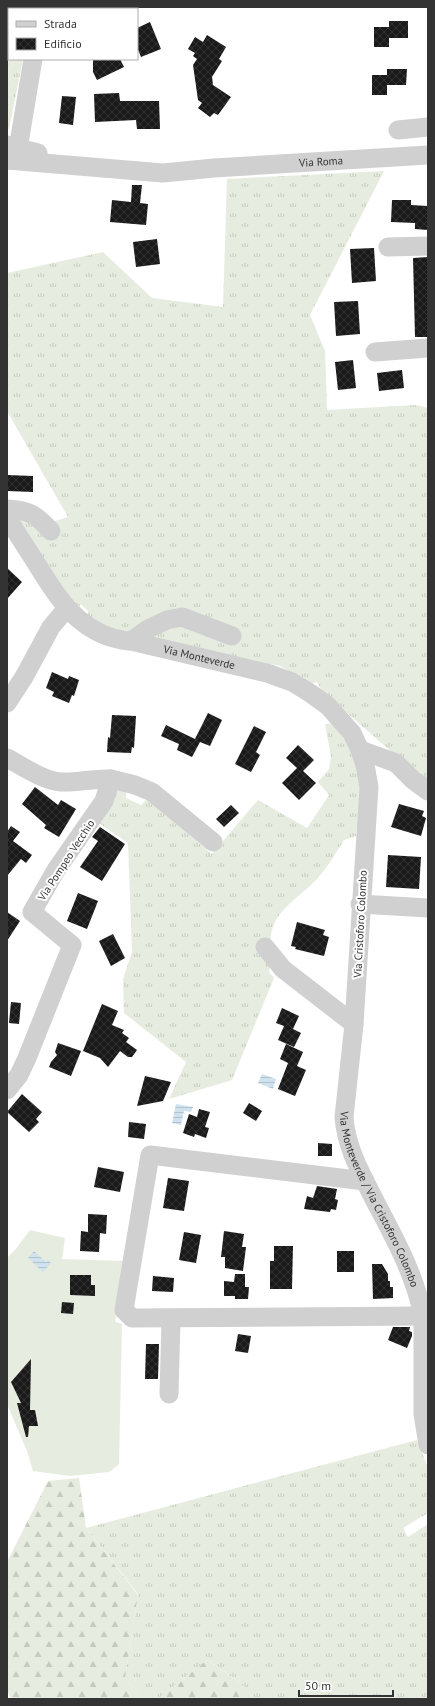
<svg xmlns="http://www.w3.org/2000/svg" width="435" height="1706" font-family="'PT Sans',sans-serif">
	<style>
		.grass { fill: url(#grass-tufts) }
		.forest { fill: url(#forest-firs) }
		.garden { fill: #e6ecdf }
		.water { fill: url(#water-rules) }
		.building { fill: url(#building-cross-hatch) }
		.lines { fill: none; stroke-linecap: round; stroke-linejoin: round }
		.minor { stroke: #d0d0d0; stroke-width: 19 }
		.labels { text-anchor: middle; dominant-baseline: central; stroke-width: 4; stroke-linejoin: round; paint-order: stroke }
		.street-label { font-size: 11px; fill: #333; stroke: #fff }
	</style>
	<defs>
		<pattern id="grass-tufts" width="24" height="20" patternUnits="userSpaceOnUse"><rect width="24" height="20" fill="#e6ecdf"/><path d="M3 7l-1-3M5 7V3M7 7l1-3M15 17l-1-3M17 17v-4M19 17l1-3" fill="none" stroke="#c6cbc0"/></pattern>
		<pattern id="forest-firs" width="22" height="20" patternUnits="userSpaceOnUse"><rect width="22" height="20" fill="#e6ecdf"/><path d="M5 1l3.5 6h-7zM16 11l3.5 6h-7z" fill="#c6cbc0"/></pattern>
		<pattern id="water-rules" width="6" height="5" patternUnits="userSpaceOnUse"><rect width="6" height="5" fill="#cfe2ee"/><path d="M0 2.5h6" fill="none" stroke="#b2c2cd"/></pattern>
		<pattern id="building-cross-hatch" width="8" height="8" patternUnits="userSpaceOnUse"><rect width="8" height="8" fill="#1a1a1a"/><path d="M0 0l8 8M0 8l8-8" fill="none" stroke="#333"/></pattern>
	</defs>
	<rect width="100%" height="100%" fill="#fff"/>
	<path class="grass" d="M7,7H33V9H9V59H23L9,129H7Z
		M384,171L310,315L325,351L327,410L417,405L428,408V784L322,691L317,682L311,684L280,666L145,637L186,613L129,634L101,625L88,616V611L81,604L78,608L64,594L14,518H23L47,539L60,534L52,522L68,517L7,411V273L103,252L152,298L223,307L227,179Z
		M335,723C349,741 360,766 360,789C360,804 357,821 356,836L344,840C335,854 328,867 316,880C302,895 280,907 273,927C267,942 273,957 269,972L274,978L232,1080L169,1099L186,1062L124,1013L123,979L132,952L128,843L96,821L115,793L120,789L126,790V798L141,805L147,799L212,854L258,800L307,828L329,795L318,782L329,769L331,757L325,724Z
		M417,1440L428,1468V1513L403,1528L408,1537L428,1524V1699H255L238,1681L207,1660L158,1699H144L125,1678L138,1594L86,1528Z"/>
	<path class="forest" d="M79,1478L86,1528L138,1595L125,1678L144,1699H11L7,1690V1562L48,1481Z
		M207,1660L238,1681L255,1699H158Z"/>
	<path class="garden" d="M30,1230L65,1238L62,1259L126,1261L115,1322L122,1324L119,1464L109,1472L70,1476L33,1471L27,1451L7,1404V1258L15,1250Z"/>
	<path class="water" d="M262,1074L276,1079L273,1089L258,1083Z
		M176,1104L193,1107L191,1112L184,1111L181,1125L172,1123Z
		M34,1251L46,1262L48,1260L51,1263L43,1272L28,1258Z"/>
	<path class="building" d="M389,21H408V38H389V47H374V27H389Z
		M150,22L161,49L141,57L137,47V28Z
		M207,35L226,47L219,59L222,61L212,77L213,85L231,97L218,115L214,113L210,117L198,108L202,103L198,100L193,65L197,59L193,56L195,53L188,49L195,37L203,42Z
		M93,59H120L124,67L97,80L93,72Z
		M387,69H407L406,85H387V95H372V75H387Z
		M119,93L120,101H159L160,129H137L136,120L95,122L94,94Z
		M62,96L76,97L73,125L59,123Z
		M132,185H142L140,203L148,204L146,225L110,222L112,200L131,202Z
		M392,200H411V205L428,206V230L415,229V223L391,222Z
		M157,239L160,264L136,267L133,242Z
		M374,248L376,281L352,283L350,249Z
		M428,257V337H415L413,258Z
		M358,301L360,334L336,336L334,302Z
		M353,360L356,388L338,390L335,362Z
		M402,370L404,388L379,391L377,373Z
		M7,475L33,476V492L7,491Z
		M7,568L22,582L7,599Z
		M52,672L68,679L69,676L79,680L74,696L72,695L69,703L52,696L54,692L46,688Z
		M208,713L222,720L210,746L200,742L192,757L177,750L179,744L161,736L166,725L195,739Z
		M112,715L136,716L134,748L132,747L131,753L107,752L108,737L110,738Z
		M254,726L266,732L256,752L260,755L251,772L235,764Z
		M298,745L314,760L303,771L316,783L299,800L282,783L297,768L286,758Z
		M35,787L58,805L61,800L76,809L59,837L44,828L46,825L22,804Z
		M399,804L424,811L422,816L426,818L421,836L391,827Z
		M231,805L239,813L224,827L216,819Z
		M11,826L20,832L13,841L32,855L26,863L21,859L7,876V832Z
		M100,827L125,844L102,881L80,867L98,841L92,837Z
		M388,855L421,857L419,889L386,887Z
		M78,893L98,901L87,929L67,921Z
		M7,912L20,921L7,941Z
		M297,922L325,930L323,935L329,937L324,956L295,949L296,947L291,946Z
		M113,934L125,958L111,966L99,941Z
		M11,1002L21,1003L19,1024L9,1023Z
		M102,1004L118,1011L112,1025L124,1030L122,1033L129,1038L126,1042L137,1050L132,1057H128L120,1051L108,1067L100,1058L83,1051Z
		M282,1008L299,1016L293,1029L301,1033L294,1047L278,1040L284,1026L276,1023Z
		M58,1043L81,1051L71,1076L49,1067L51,1062L57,1055L55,1052Z
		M286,1044L303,1052L297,1066L306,1070L295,1096L278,1089L288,1063L280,1059Z
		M145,1076L171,1082L163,1101L137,1106Z
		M22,1094L42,1112L36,1119L39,1122L29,1132L7,1112Z
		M249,1103L262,1111L256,1121L243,1113Z
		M199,1109L210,1112L205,1127L209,1128L206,1138L195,1134L194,1137L183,1133L189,1114L197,1117Z
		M129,1122L146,1124L144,1139L128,1137Z
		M318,1143L332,1144V1156H318Z
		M98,1167L124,1172L120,1192L94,1187Z
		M168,1178L189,1181L184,1211L163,1208Z
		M317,1186L337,1189L335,1199L338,1200L336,1210L331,1209L330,1212L304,1209L307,1196L313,1198Z
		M88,1214L107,1215L106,1234L100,1233L99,1252L80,1251L81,1231L88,1232Z
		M224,1231L244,1234L242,1247H246L243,1271L225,1268V1257H221Z
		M184,1232L201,1235L196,1263L179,1260Z
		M274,1246H293L292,1289H270V1261H274Z
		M337,1251H354V1272H337Z
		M372,1264H382L388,1274V1281H390V1287H393V1298L373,1299Z
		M235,1274H245V1287H249L248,1299H235V1296H224V1281L234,1282Z
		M70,1275H91V1285H95V1296L70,1295Z
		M153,1276L174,1278L173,1292L152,1291Z
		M62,1302L74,1303L73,1314L61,1313Z
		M393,1327H410L409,1331L412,1332V1336L407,1348L388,1340Z
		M238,1334L251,1336L248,1353L235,1351Z
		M146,1344H159L158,1379H145Z
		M31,1359L30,1410H35L38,1426H29L28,1437H26L17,1403H21L11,1382Z"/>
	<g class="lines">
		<g class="minor">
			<path d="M42,9V7"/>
			<path d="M398,130L428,127"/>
			<path d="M7,145L38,153"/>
			<path d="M18,149L33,59"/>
			<path id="s1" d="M7,160L163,173L214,168L428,155"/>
			<path d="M388,247L428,246"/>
			<path d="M375,352L428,348"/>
			<path d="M7,509C30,510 36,515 51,531"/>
			<path id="s2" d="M7,517C17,534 28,550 38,566C57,597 76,627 113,638C119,639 124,641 131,641L267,673L292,682L310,693L328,706L352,733L360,750L365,765L369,787L354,1024L344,1117C346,1148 362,1175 376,1203C395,1239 415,1275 423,1316V1414L428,1445"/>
			<path d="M131,641L148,629L167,620L182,617L232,636"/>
			<path d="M7,703L24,677L51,627L67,608"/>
			<path d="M360,750L396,763L413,780L428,791"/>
			<path d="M7,758C22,766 44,781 61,782C77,783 94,778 111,779L104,801L56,870L32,912L72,945L27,1058L19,1075L7,1090"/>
			<path d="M111,779L135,785L152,792L213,842"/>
			<path d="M360,904L428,908"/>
			<path d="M265,947L283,969L354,1024"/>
			<path d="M365,1181L150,1155L124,1310L132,1318L423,1316"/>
			<path d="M169,1394L171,1319"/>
		</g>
	</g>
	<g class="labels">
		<g class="street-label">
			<text stroke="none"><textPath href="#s1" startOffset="315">Via Roma</textPath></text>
			<text stroke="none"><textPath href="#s2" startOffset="253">Via Monteverde</textPath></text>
			<text transform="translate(66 860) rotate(-57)">Via Pompeo Vecchio</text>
			<text transform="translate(360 924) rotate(-87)">Via Cristoforo Colombo</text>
			<text stroke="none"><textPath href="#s2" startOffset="906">Via Monteverde / Via Cristoforo Colombo</textPath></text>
		</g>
	</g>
	<rect width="435" height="1706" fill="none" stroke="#333333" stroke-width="16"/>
	<rect x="8" y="8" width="130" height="52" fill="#ffffff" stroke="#adadad"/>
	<rect x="16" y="21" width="20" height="6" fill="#d0d0d0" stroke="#adadad"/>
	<text x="44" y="28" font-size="12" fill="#333333">Strada</text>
	<rect x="16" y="38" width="20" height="12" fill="url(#building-cross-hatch)" stroke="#adadad"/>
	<text x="44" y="48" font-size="12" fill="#333333">Edificio</text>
	<path d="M299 1690v6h94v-6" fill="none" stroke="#333333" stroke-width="2"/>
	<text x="305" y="1690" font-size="12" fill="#333333" stroke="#ffffff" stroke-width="3" paint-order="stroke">50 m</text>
</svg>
